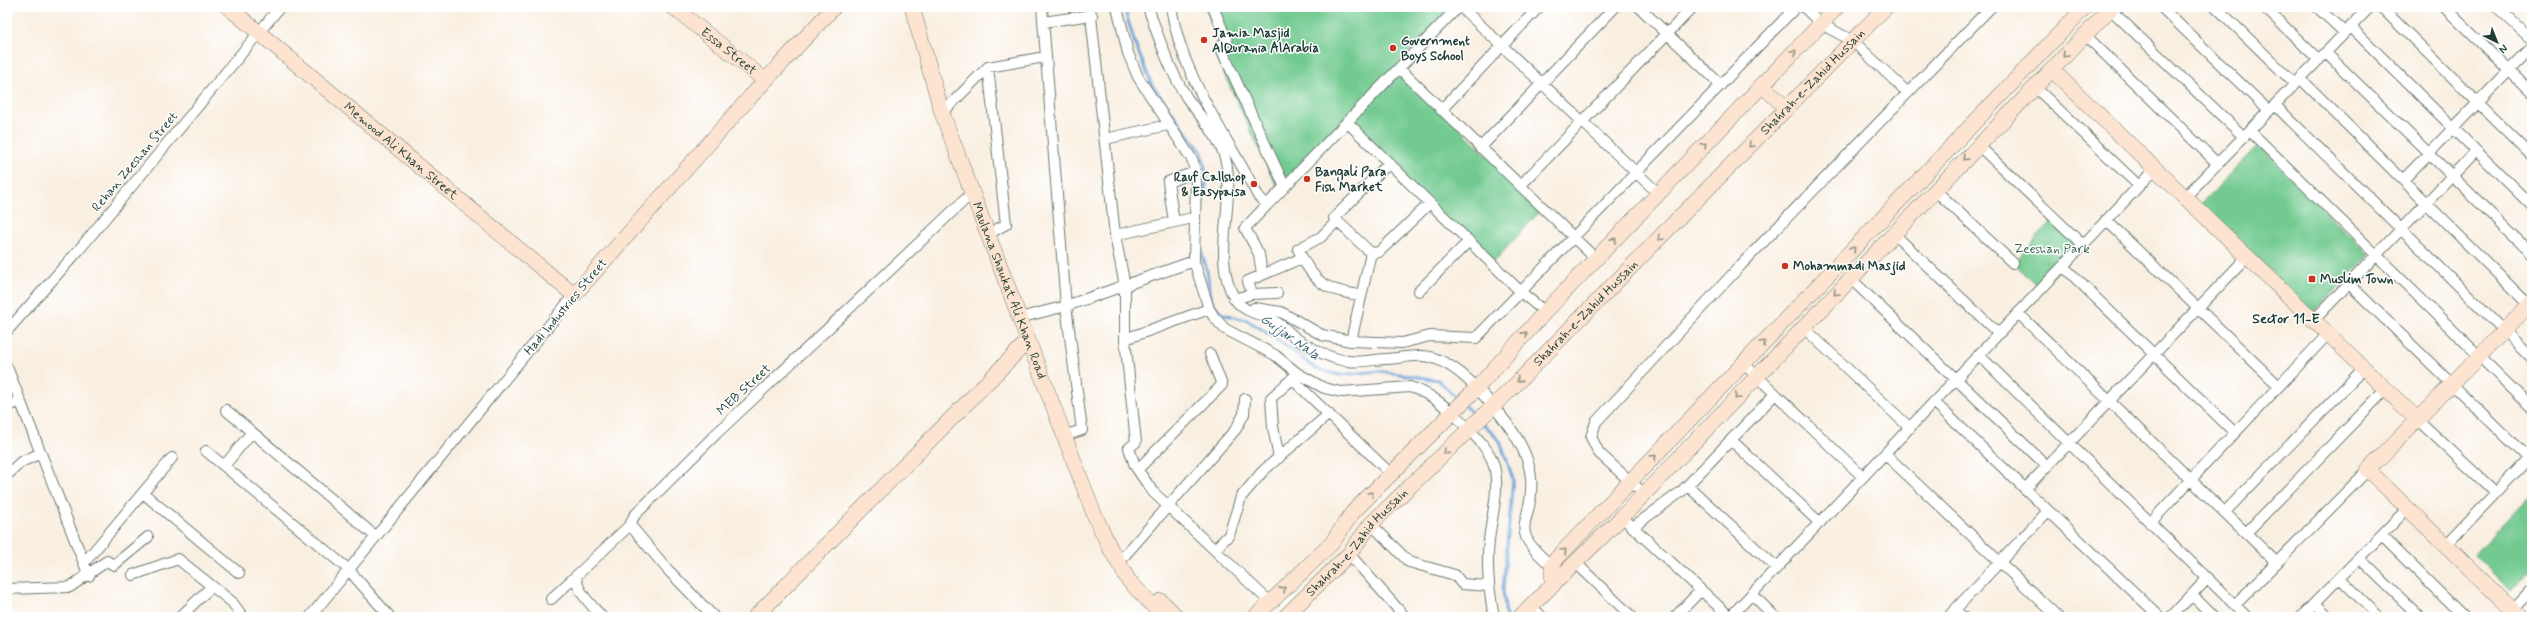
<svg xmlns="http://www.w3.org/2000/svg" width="2539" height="624" font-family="Mynerve,sans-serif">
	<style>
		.green { fill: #72ca90; stroke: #488462 }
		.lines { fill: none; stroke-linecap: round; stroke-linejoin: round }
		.stream { stroke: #68a3d8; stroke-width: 3 }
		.street-casing { stroke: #6b7b71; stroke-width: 12 }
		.secondary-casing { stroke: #6b7b71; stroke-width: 16 }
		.street { stroke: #fff; stroke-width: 10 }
		.secondary { stroke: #fde4d1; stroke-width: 15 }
		.oneway { stroke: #8e9082 }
		.poi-dot { fill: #c8321e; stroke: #fff; stroke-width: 1.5 }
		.labels { text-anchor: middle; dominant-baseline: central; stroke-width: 3; stroke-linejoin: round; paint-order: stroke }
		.poi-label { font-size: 13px; font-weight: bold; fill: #1f3d34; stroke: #fff; text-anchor: start }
		.street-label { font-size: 13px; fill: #1f3d34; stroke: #fff }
		.park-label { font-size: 13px; fill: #386750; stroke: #fff }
		.neighbourhood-label { font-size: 14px; font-weight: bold; fill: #1f3d34; stroke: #fff }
		.water-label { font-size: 14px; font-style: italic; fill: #39616d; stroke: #fff }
	</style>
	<rect width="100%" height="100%" fill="#fff"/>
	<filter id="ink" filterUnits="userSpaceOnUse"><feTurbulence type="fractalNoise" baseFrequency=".025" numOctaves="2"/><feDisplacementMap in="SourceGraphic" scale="8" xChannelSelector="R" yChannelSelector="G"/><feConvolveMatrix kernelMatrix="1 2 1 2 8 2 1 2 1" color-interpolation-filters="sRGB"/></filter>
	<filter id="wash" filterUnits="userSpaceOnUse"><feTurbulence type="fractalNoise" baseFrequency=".012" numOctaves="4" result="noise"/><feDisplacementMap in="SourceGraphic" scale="16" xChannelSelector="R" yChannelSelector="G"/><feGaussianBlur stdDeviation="0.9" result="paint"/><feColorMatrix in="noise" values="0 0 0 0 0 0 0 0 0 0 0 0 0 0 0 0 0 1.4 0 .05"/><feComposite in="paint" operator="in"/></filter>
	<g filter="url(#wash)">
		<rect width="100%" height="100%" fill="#f9efe1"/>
		<path class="green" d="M1205,7H1453L1278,189L1213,51L1221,45Z
			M1399,68L1542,209L1491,265L1347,122Z
			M2259,145L2369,255L2313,313L2201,204Z
			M2055,218L2083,245L2041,288L2013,263Z
			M2527,498L2532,503V568L2510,591L2474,554Z"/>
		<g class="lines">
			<path class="stream" d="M1124,7L1135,44L1152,85L1202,153L1207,180L1200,212
				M1198,242L1207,271L1211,300L1222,314L1247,320L1275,338L1316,369L1339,375L1379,371L1438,380L1458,399
				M1465,406L1475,416
				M1482,423L1500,441L1513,479L1503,590L1506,617"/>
		</g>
	</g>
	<g filter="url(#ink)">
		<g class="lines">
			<g class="street-casing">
				<path id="street" d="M1042,7L1066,306L1082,430L1064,436
					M1090,7L1115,235L1125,286V339L1136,442L1129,448L1135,466L1153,492L1270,602
					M1148,7C1159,39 1169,69 1187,98C1201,118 1218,134 1225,158C1237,200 1210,259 1235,299C1244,313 1262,314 1276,322C1284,326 1290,334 1297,339C1312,349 1330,359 1348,361C1359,363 1372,360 1384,359C1396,359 1410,355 1423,356C1450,358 1476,386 1493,406C1510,426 1529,451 1531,478C1535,525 1503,526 1552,566
					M1171,7C1182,78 1226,134 1258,196L1267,205
					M1213,7L1227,41L1220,46L1284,185
					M1458,7L1347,122L1522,293L1545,312
					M1461,7L1658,193
					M1639,7L1721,85
					M1804,7L1821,24L1853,41L1908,93
					M2161,7L2269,111
					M2216,7L2295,84
					M2264,7L2319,60
					M2317,7L2345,33
					M2381,7L2532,156
					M2444,7L2532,93
					M2497,7L2532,40
					M2110,9L2244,137
					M1043,22L1092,15
					M2351,27L2532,206
					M2084,34L2218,164
					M2326,53L2532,254
					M1399,68L1596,259
					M2301,79L2532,308
					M2035,87L2139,186
					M2275,105L2532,358
					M1441,110L1539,7
					M942,113L988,67L1045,57
					M2250,131L2532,408
					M1105,139L1168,125
					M1978,145L2083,245
					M1480,148L1615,7
					M1389,163L1334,218L1371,253L1379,252L1430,203
					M2403,180L2532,47
					M1520,186L1693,7
					M1935,190L2013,263
					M2185,197L2370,7
					M2106,220L2279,386
					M1337,221L1321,237L1298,249C1313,282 1325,291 1361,295
					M1174,222L1168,182L1195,172
					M1893,233L1999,334
					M987,235L1006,224L988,67
					M1115,235L1193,218
					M1194,261L1209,309L1214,317L1225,329L1275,355L1297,373L1293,377
					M2063,266L2235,433
					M1262,275L1259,254L1245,228L1347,122
					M1850,278L2047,466
					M2349,284L2529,459
					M1419,291L1469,241
					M1252,294L1277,293
					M1234,299L1252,294L1248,281L1302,258
					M1254,308L1281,312L1322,335L1351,341L1402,343L1430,336L1476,338L1796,7
					M2018,313L2277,563
					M1019,318L1066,306L1194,261L1196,181L1193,161L1138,77L1128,53L1117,7
					M2314,320L2476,151
					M1803,327L1910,428
					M7,331L78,251L280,7
					M1125,339L1209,309
					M1351,341L1371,253
					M1979,355L2247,617
					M1744,364L1863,477
					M7,367L89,576
					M1297,373L1324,388L1341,392L1410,387C1430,393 1445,406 1460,420C1471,432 1486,445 1492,460C1502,484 1491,517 1489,541C1486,567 1489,592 1494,617
					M1934,402L2160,617
					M7,407L20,401
					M226,410L375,536
					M2417,419L2496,493
					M1731,440L1820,523
					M206,451L348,569L390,617
					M1885,454L2058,617
					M1279,458L1273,427L1271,398L1292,379L1391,474
					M224,466L252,432
					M1138,469L1222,385L1210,354
					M7,475L21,462L41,453
					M1688,486L1777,568
					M2025,489L2247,257
					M143,493L239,573
					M1643,493L1599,453L1591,437L1596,422L1741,265L1991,7
					M2225,512L2364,368
					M1622,517L1730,617L2155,169
					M2150,523L2328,334
					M1371,524L1409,562L1455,575L1462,584L1488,586
					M1633,527L1682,491L1775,394
					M2246,533L2386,389
					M2382,536L2464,617
					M2445,546L2532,455
					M1215,549L1229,535L1241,497L1263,471L1329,414
					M1349,554L1405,617
					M2359,558L2420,617
					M1117,559L1125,555L1236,429L1244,414L1245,399
					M84,563L172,458
					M1576,563L1632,617
					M133,575L178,559L232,602L243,617
					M2340,578L2379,617
					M7,589L70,587L107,561L114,565L148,537
					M1752,594L1775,617
					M2192,595L2214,617
					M551,599L576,576
					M2315,603L2329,617
					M2235,605L2368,470
					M1532,607L1542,617
					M1955,610L1963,617
					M2513,610L2532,590
					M180,617L212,586
					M310,617L574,295
					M602,617C592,605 577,593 576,576L630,525
					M714,617L668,570L630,525L634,516L717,433L972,193
					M1675,617L1701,590
					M1948,617L2048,511
					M2171,617L2207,579
					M2301,617L2407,509"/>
			</g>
			<g class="secondary-casing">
				<g id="secondary">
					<path id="s1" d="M228,7L574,295L751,96L834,7"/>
					<path id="s2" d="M673,7L765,80"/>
					<path id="s3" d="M912,7L942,113L1094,514L1111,550L1129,581L1164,617"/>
					<path d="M2052,70L2417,419"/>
					<path d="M1762,85L1787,109"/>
					<path d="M1552,586V566L1557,558L2085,7"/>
					<path d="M1161,601L1177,617"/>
					<path d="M755,617L1028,341"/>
					<path d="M1255,617L1332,543L1353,512L1476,389L1545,312L1837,7"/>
					<path id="s4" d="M1285,617L1349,554L1371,524L1514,386L1886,7"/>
					<path d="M1520,617L1622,517L2112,7"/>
					<path d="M2520,617L2368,470L2532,302"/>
				</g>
			</g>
			<use href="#street" class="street"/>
			<use href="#secondary" class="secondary"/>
		</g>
		<defs><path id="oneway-chevron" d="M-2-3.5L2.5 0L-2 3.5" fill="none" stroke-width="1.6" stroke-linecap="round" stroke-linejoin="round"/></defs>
		<g class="oneway">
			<use href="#oneway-chevron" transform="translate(1794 52) rotate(-46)"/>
			<use href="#oneway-chevron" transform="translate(2065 55) rotate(133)"/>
			<use href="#oneway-chevron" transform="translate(1704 145) rotate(-46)"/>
			<use href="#oneway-chevron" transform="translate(1751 145) rotate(135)"/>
			<use href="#oneway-chevron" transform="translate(1965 158) rotate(134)"/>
			<use href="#oneway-chevron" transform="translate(1660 238) rotate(135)"/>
			<use href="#oneway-chevron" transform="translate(1614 240) rotate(-47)"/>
			<use href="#oneway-chevron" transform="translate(1853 249) rotate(-46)"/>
			<use href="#oneway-chevron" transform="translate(1836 293) rotate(134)"/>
			<use href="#oneway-chevron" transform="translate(1525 334) rotate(-48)"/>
			<use href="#oneway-chevron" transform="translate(1763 343) rotate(-46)"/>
			<use href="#oneway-chevron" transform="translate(1519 380) rotate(134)"/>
			<use href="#oneway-chevron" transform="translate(1737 397) rotate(134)"/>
			<use href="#oneway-chevron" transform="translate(1446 452) rotate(136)"/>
			<use href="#oneway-chevron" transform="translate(1654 457) rotate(-46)"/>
			<use href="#oneway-chevron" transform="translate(1371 494) rotate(-45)"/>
			<use href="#oneway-chevron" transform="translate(1564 551) rotate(-46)"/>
			<use href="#oneway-chevron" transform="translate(1283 589) rotate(-44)"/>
		</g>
	</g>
	<g class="poi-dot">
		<circle cx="1204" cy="40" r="4"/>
		<circle cx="1393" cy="48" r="4"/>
		<circle cx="1307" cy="179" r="4"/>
		<circle cx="1254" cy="184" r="4"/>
		<circle cx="1785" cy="266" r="4"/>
		<rect x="2308" y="275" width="8" height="8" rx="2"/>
	</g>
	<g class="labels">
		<g class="poi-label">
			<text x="1212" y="33">Jamia Masjid<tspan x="1212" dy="15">AlQurania AlArabia</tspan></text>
			<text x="1401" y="41">Government<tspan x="1401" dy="15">Boys School</tspan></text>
			<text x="1315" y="172">Bangali Para<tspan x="1315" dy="15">Fish Market</tspan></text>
			<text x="1246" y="177" text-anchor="end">Rauf Callshop<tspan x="1246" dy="15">&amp; Easypaisa</tspan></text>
			<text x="1793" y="266">Mohammadi Masjid</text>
			<text x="2320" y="279">Muslim Town</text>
		</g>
		<g class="street-label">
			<text stroke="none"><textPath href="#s2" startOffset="71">Essa Street</textPath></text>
			<text stroke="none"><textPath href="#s4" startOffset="752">Shahrah-e-Zahid Hussain</textPath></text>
			<text stroke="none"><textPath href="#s1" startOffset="225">Memood Ali Khan Street</textPath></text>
			<text transform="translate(135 162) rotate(-50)">Rehan Zeeshan Street</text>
			<text stroke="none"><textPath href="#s3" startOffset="300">Maulana Shaukat Ali Khan Road</textPath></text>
			<text transform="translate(566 307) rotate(-50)">Hadi Industries Street</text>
			<text stroke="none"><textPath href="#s4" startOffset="428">Shahrah-e-Zahid Hussain</textPath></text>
			<text transform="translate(744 390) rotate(-43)">MEB Street</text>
			<text stroke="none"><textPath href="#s4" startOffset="104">Shahrah-e-Zahid Hussain</textPath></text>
		</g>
		<g class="park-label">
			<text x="2052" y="249">Zeeshan Park</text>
		</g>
		<g class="neighbourhood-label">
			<text x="2286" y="319">Sector 11-E</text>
		</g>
		<g class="water-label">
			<text transform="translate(1290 337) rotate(35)">Gujjar Nala</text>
		</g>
	</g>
	<rect width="2539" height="624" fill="none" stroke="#fff" stroke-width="24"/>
	<g transform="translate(2497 42) rotate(137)" stroke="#ffffff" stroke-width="3" paint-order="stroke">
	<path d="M0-3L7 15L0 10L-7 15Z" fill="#1f3d34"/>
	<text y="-6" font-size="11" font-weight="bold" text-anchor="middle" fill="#1f3d34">N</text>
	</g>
</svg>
